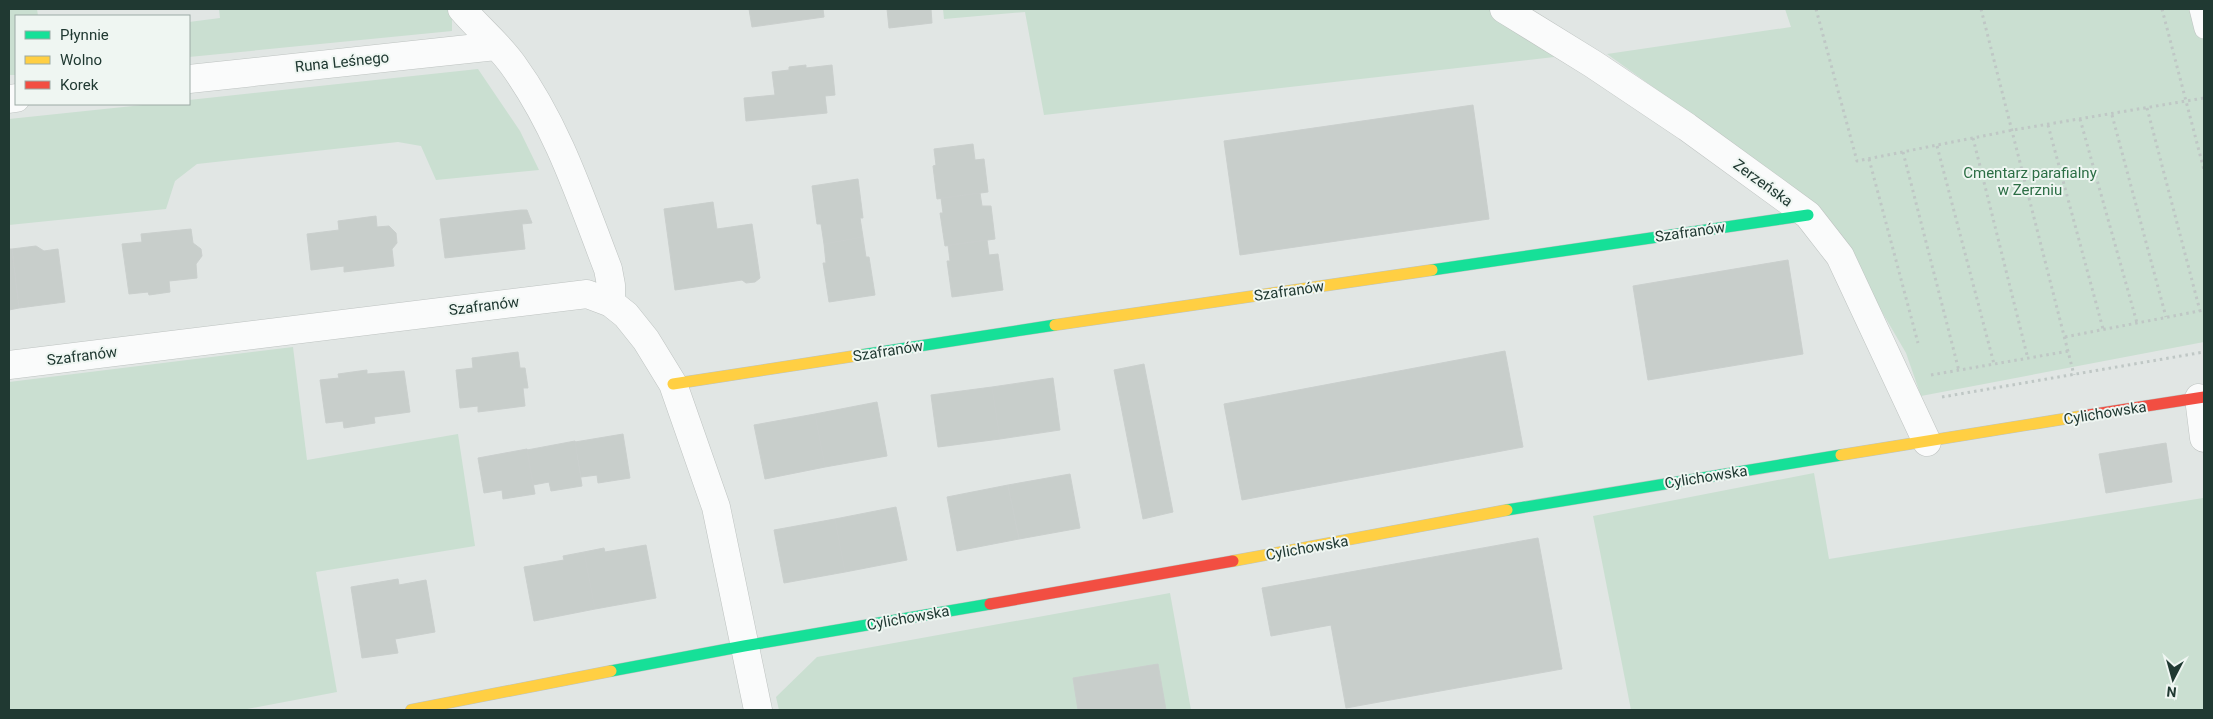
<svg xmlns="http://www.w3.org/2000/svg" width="2213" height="719" font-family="Roboto,sans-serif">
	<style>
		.green { fill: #cadfd1 }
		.building { fill: #c8cecb; stroke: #cacfcd }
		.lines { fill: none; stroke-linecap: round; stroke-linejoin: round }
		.lane-casing { stroke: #bec3c1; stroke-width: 20 }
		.street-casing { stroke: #bec3c1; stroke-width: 29 }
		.fast-casing { stroke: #bdc4c1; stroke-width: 12 }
		.slow-casing { stroke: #bdc4c1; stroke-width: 12 }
		.jam-casing { stroke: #bdc4c1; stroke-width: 12 }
		.path { stroke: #bfc7c5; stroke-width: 3; stroke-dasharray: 2.5 4; stroke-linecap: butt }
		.lane { stroke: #fafbfb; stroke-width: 19 }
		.street { stroke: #fafbfb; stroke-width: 28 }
		.fast { stroke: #16e098; stroke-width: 11 }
		.slow { stroke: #ffcf43; stroke-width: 11 }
		.jam { stroke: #f24e42; stroke-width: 11 }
		.labels { text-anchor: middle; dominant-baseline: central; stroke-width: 4; stroke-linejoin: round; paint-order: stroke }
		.street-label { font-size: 15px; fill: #203932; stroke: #eff6f2 }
		.park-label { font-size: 15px; fill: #2c6e45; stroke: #eff6f2 }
	</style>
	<rect width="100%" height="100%" fill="#e1e6e4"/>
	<path class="green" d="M9,9H37L38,16H16V75H9Z
		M219,9H448L452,18V31L189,57V22L220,18Z
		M943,9H1492L1563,56L1044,115L1025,12L944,19Z
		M1785,9H2204V342L1921,396L1906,353L1864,281L1794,188L1607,54L1791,27Z
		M478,69L520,131L539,170L436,180L421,146L398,142L197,164L175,181L166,209L9,225V119L152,104H189V100Z
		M293,347L307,460L458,434L475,546L316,572L337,692L242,710H9V382Z
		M1814,473L1829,559L2203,498L2204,710H1631L1593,516Z
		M1170,593L1191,710H779L776,697L817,657Z"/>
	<path class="building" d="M749,9H823L824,17L752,27Z
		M887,9H931L932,23L889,28Z
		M806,65V68L832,65L835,95L825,96L827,113L746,121L744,98L775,95L772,72L789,70V67Z
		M1473,105L1489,219L1240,255L1224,141Z
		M973,144L975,160L984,159L988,192L937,199L933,166L936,165L934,149Z
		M858,179L863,218H860L863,237L824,244L821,224H817L812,186Z
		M980,193L982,206H991L995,239L945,246L940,213H943L941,198Z
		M713,202L717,229L752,224L760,278L755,282L746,283L742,280L675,290L664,209Z
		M521,210H527L532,223L522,224L525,249L445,258L440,219Z
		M376,216L377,227L389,226L396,233L397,243L392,249L394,266L344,272V266L311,270L307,234L339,230L338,221Z
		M191,229L193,243L201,249L202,256L196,264L197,278L169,281L170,292L149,295L148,292L129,294L122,244L142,242L141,234Z
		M863,237L866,257H869L875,295L829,302L823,263H826L824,244Z
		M987,240L989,255L998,254L1003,290L952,297L947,261H950L948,245Z
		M36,246L44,251L58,249L65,302L19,308L12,249Z
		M9,249H12L19,308L9,310Z
		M1788,260L1803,354L1648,380L1633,286Z
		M1505,351L1523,447L1242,500L1224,404Z
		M518,352L520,368H525L528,388H523L525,406L478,412V406L460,408L456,370L473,368L472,358Z
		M1144,364L1173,512L1143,519L1114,370Z
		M367,370V374L404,371L410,412L374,417L375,423L344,428L343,421L326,423L320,380L339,378L338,374Z
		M1053,378L1060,430L1000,439L992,387Z
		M992,387L1000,439L938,447L931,395Z
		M877,402L887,456L825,467L815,414Z
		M815,414L825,467L765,479L754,425Z
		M623,434L630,478L598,483L597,475L581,477L575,442Z
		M575,441L582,486L551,491L549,482L533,485L527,450Z
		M2166,443L2172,482L2106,493L2099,454Z
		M527,449L535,494L503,499L502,490L484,493L478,458Z
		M1070,474L1080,528L1019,539L1008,485Z
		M1008,485L1019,539L957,551L947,497Z
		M896,507L907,560L845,572L835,519Z
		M835,519L845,572L784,583L774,530Z
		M1538,538L1562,669L1346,708L1331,625L1271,636L1262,588Z
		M646,545L656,598L595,609L584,552L604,548L605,552Z
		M584,552L595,609L534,621L524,567L564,560L563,556Z
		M398,579L399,585L426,580L435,632L395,639L398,653L362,658L351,587Z
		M1158,664L1166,710H1078L1073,678Z"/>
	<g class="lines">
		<g class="lane-casing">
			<path id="lane" d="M2199,9L2204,29"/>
		</g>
		<g class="street-casing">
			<path id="street" d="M462,9C478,28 499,45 513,65C558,127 581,199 608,269L611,285V303
				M1504,9L1593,64L1687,127L1808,215L1840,256L1927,442
				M189,79L496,46
				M9,99L16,98
				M9,365L587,294L611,303L626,315L646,340L673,384L716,507L758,710
				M2199,398L2204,438"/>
		</g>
		<g class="fast-casing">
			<path id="fast" d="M1432,270L1808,215
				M861,355L1055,325
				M1507,510L1841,455
				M611,671L744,646L990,604"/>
		</g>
		<g class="slow-casing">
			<path id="slow" d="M1055,325L1432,270
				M673,384L861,355
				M1841,455L2082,416
				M1233,561L1507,510
				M411,710L611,671"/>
		</g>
		<g class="jam-casing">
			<path id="jam" d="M2082,416L2204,397
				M990,604L1233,561"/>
		</g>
		<path class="path" d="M1816,9L1857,161L2013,130L2204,98
			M1981,9L2074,375
			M2162,9L2204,170
			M2147,108L2200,311
			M2112,115L2166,317
			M2080,119L2137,323
			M2048,125L2103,329
			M1973,138L2028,359
			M1937,146L1994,364
			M1903,152L1959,371
			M1869,159L1918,343
			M2065,337L2204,310
			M1931,375L2069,351
			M1942,397L2204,352"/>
		<use href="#lane" class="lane"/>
		<use href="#street" class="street"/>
		<use href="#fast" class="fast"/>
		<use href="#slow" class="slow"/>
		<use href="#jam" class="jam"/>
	</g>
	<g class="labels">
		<g class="street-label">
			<text transform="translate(342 62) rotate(-6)">Runa Leśnego</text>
			<text transform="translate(1763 183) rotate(36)">Zerzeńska</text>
			<text transform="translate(1690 232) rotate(-8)">Szafranów</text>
			<text transform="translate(1289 291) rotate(-8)">Szafranów</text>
			<text transform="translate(484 306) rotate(-7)">Szafranów</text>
			<text transform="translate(888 351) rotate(-9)">Szafranów</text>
			<text transform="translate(82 356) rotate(-7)">Szafranów</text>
			<text transform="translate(2105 413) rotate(-9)">Cylichowska</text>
			<text transform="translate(1706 477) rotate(-9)">Cylichowska</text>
			<text transform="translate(1307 548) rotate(-10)">Cylichowska</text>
			<text transform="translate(908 618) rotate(-10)">Cylichowska</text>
		</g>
		<g class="park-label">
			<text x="2030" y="173">Cmentarz parafialny<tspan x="2030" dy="17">w Zerzniu</tspan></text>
		</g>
	</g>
	<rect width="2213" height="719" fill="none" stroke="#203932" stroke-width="20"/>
	<rect x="15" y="15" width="175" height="90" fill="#eff6f2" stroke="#9caaa5"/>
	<rect x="25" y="31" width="25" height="8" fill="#16e098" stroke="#9caaa5"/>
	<text x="60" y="40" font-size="15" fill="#203932">Płynnie</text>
	<rect x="25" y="56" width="25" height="8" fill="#ffcf43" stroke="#9caaa5"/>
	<text x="60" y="65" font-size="15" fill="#203932">Wolno</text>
	<rect x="25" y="81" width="25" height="8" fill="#f24e42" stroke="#9caaa5"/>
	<text x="60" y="90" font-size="15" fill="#203932">Korek</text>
	<g transform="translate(2173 679) rotate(186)" stroke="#eff6f2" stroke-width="4" paint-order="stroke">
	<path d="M0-4L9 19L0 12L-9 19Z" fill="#203932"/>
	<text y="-8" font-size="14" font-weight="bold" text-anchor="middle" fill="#203932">N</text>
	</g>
</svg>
